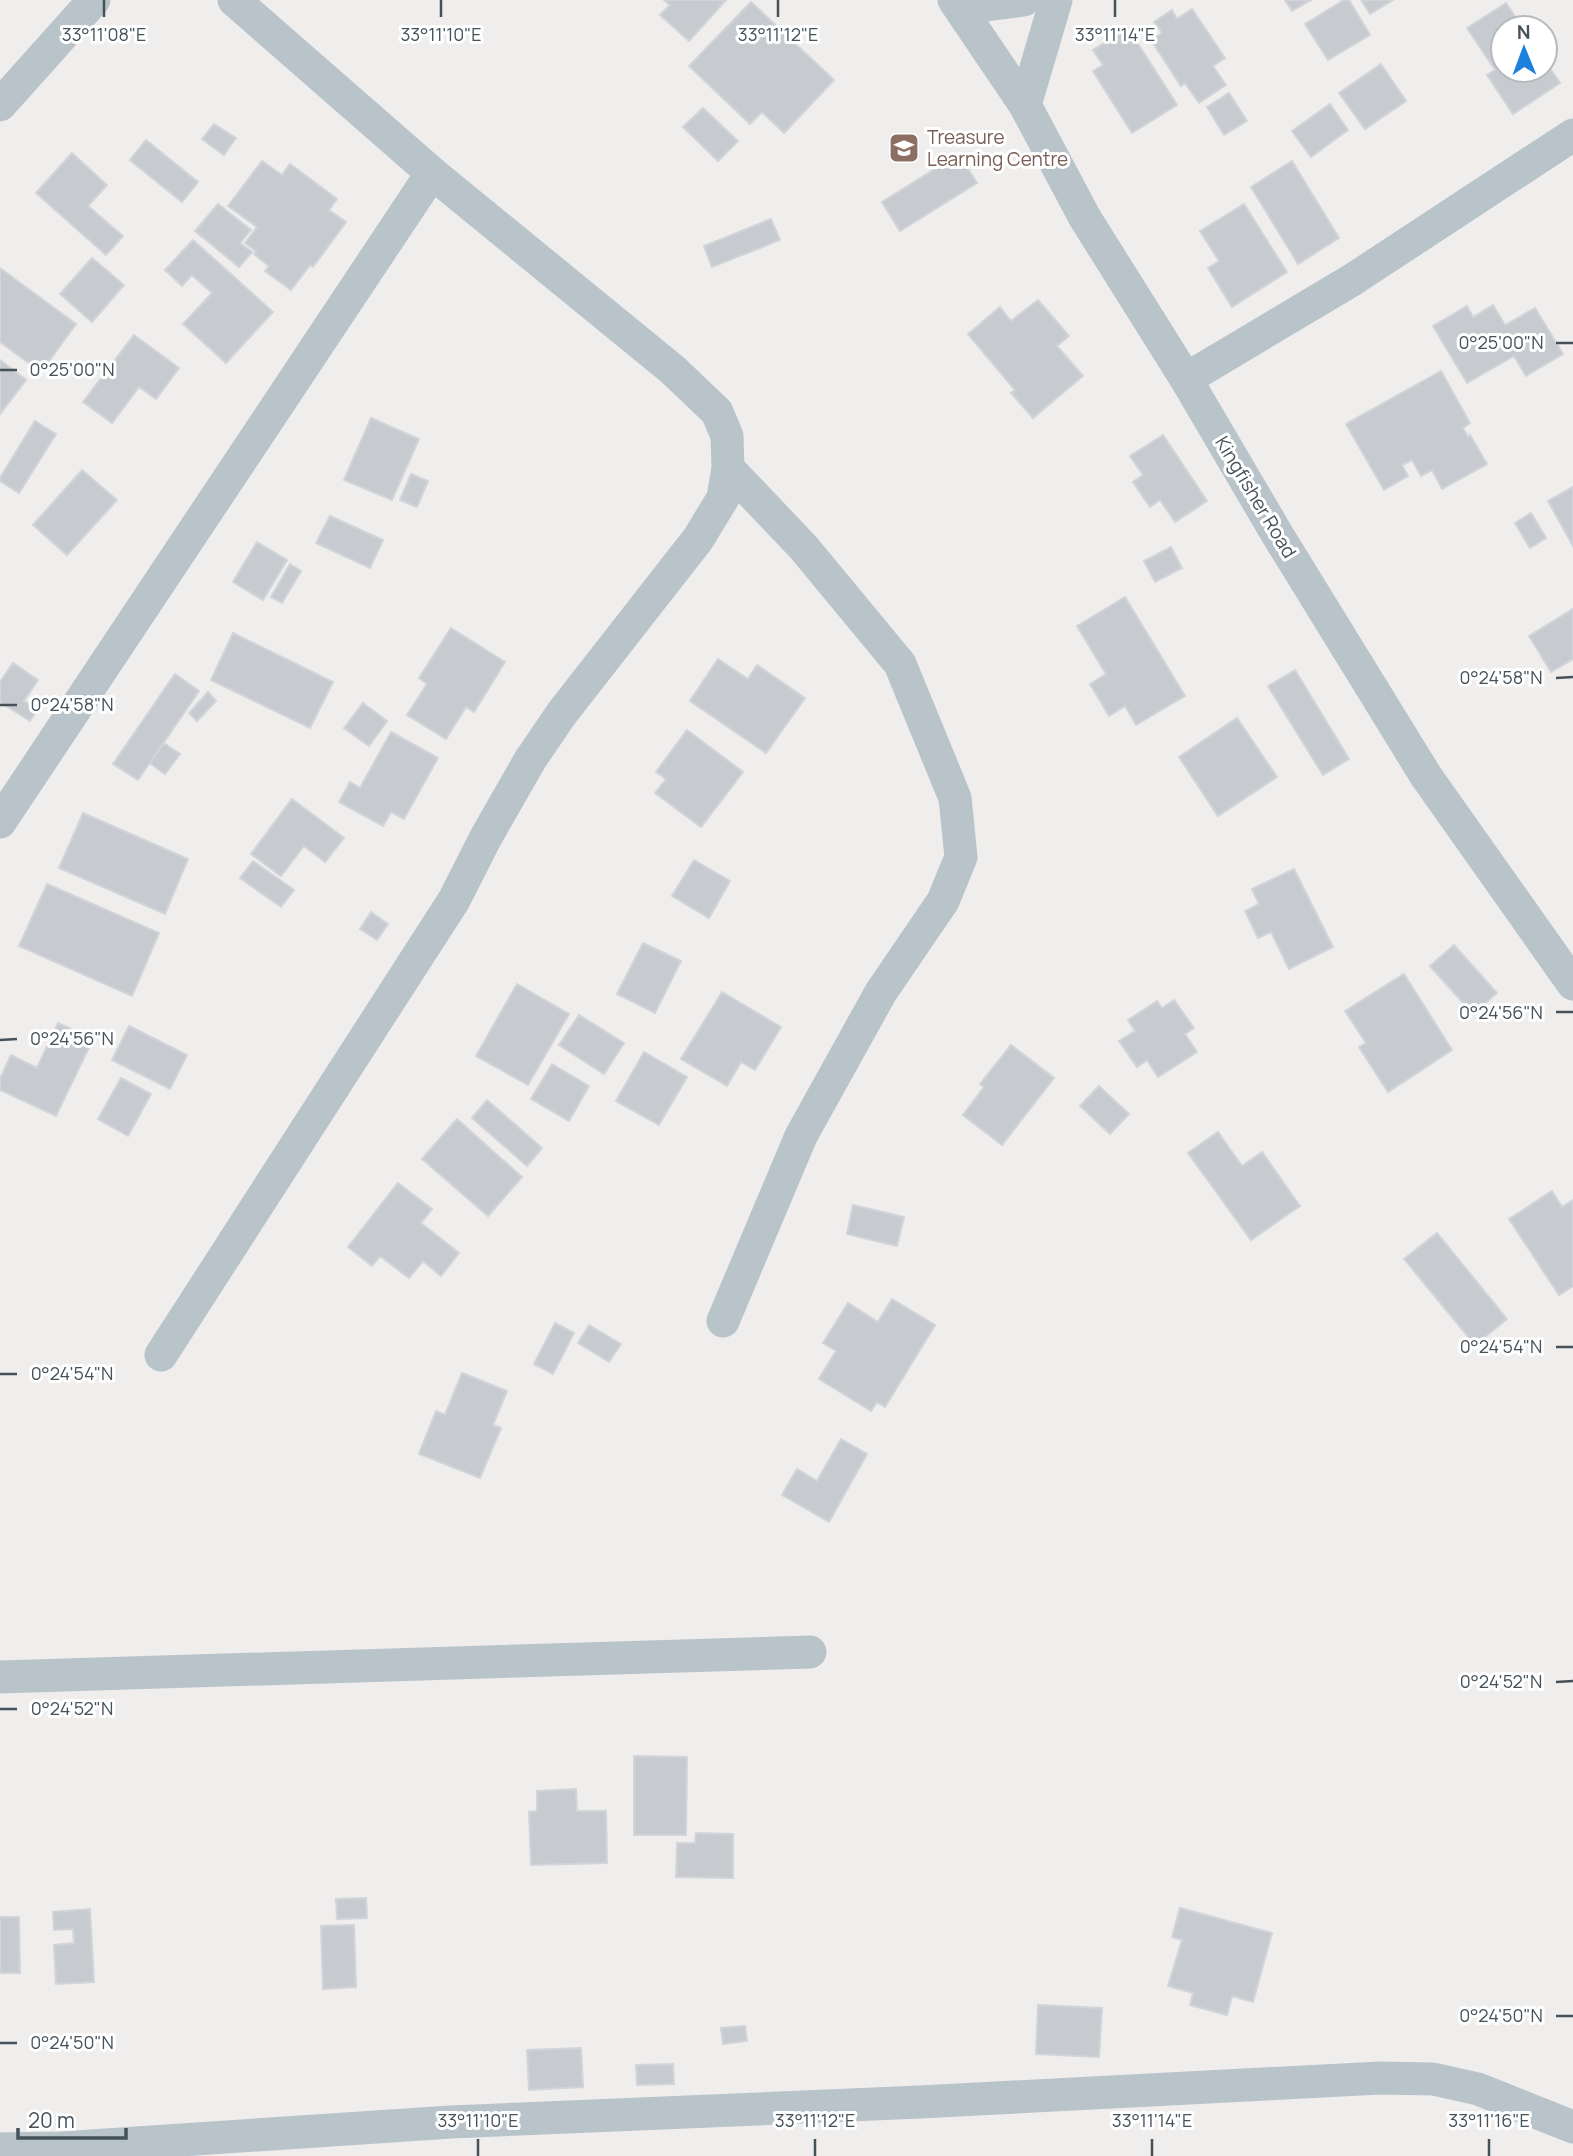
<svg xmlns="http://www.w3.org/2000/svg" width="1573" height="2156" font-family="Manrope,sans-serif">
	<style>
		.building { fill: #c7cbd0; stroke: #d1d4d9; stroke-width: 2 }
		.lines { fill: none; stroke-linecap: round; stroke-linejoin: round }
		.minor { stroke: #b9c3ca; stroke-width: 33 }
		.ticks { fill: none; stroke: #46525a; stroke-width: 2.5 }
		.labels { text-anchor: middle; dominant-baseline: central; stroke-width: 6; stroke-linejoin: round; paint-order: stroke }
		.education-label { font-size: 19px; fill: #785e54; stroke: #fff; text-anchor: start }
		.street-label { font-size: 19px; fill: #46525a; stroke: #fff }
		.ticks-label { font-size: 18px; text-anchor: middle; fill: #46525a; stroke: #fff; stroke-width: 6; stroke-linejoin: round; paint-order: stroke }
	</style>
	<rect width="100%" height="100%" fill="#f0eded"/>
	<path class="building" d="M664,0H726L689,41L660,15L670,5Z
		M1285,0H1311L1292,11Z
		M1344,0H1349L1370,35L1328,60L1305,24Z
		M1361,0H1393L1370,14Z
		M751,2L834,80L784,133L762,112L750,124L689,66Z
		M1506,3L1523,28H1503V70H1545V61L1560,83L1513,114L1487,75L1495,70L1467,28Z
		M1192,9L1225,58L1213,66L1226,85L1199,103L1185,83L1181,86L1151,40L1162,33L1154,22L1172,10L1177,19Z
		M1128,28L1177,105L1132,133L1093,71L1103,65L1093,50Z
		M1381,64L1406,101L1365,129L1339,93Z
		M1229,93L1247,121L1224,135L1207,107Z
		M1330,104L1348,130L1311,157L1292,131Z
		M703,108L738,141L718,161L683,127Z
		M214,124L236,138L224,155L202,139Z
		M146,140L198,182L182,202L130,160Z
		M72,153L107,185L88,206L123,236L106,255L36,193Z
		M959,154L977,183L900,231L882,202Z
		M262,161L282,175L290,164L337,199L329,210L346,222L313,267L310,265L291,290L265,271L269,266L254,254L256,251L245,243L257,227L228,206Z
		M1292,161L1339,238L1298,264L1251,187Z
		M218,204L251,230L240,243L252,252L239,267L195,231Z
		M1244,204L1287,272L1232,307L1208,268L1219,261L1200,231Z
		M771,219L780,240L712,267L704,246Z
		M193,240L273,312L226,363L183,324L212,293L192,275L182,286L165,270Z
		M92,258L124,285L92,322L60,294Z
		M0,268L76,324L41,372L0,342Z
		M1038,300L1069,336L1057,346L1083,376L1033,418L1011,393L1015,390L968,334L1000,307L1011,321Z
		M1493,305L1505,325L1535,308L1563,354L1526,376L1514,356L1467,383L1433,326L1467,306L1473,317Z
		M134,335L179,368L156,399L139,387L112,423L83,402Z
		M0,360L26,380L0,414Z
		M1441,371L1470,423L1463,428L1468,437L1470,435L1487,464L1442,489L1432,470L1421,476L1412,460L1402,465L1408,476L1384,490L1346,424Z
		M371,418L419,439L392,500L344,480Z
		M35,421L56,434L19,493L0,481V478Z
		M1163,435L1207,501L1175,522L1160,500L1150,507L1133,482L1143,475L1130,456Z
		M82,470L117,500L67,555L33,525Z
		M411,474L428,481L417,507L400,500Z
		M1573,487V546L1548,501Z
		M1531,513L1546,538L1530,548L1515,523Z
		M330,516L383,540L370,568L316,543Z
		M257,542L287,560L263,600L233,582Z
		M1171,547L1182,568L1155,582L1144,561Z
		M290,564L301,571L282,603L271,597Z
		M1125,597L1185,696L1136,725L1125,706L1109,716L1090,684L1106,674L1077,626Z
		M1573,609V659L1551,672L1529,636Z
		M451,628L505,662L474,712L466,707L446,739L407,715L427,684L419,678Z
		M233,633L333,682L310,728L211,680Z
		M718,659L748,679L757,665L805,698L766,753L690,701Z
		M13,663L38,680L24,701L38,709L30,721L0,702V682Z
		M1295,670L1349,759L1323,775L1268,686Z
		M175,674L199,691L138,780L113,764Z
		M208,692L216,701L197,721L189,713Z
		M363,703L387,721L369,746L344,728Z
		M1237,718L1277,777L1218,816L1179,757Z
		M687,730L743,772L701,827L655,793L666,779L656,772Z
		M391,732L438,758L404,819L391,812L383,826L339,802L350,782L360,788Z
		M164,743L180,754L165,774L150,763Z
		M292,799L344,838L325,862L304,846L281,876L251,854Z
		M83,813L188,859L165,914L59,868Z
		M694,860L730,881L709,918L672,896Z
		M253,861L294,890L281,907L240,878Z
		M1294,869L1333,947L1289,969L1271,932L1258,938L1245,911L1259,904L1252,889Z
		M47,884L159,933L132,996L19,946Z
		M371,912L388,924L377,940L360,929Z
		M643,943L681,961L655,1013L617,994Z
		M1454,945L1497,993L1473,1014L1430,966Z
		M1404,974L1452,1050L1388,1092L1359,1047L1366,1043L1345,1011Z
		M517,984L569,1014L528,1085L476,1056Z
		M722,992L781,1027L755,1070L741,1062L727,1086L681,1059Z
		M1174,1000L1194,1028L1185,1034L1197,1052L1158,1077L1147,1060L1137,1067L1119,1041L1135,1031L1128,1020L1157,1001L1162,1008Z
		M579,1015L624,1043L604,1074L559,1045Z
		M58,1023L93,1039L56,1116L0,1090V1079L11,1055L37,1068Z
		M129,1026L187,1055L170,1089L112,1060Z
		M1011,1045L1054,1078L1002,1145L963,1115L984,1087L980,1084Z
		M644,1052L687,1077L659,1125L616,1101Z
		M552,1064L589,1086L569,1121L531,1099Z
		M121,1078L151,1094L128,1136L98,1119Z
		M1099,1086L1129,1114L1110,1134L1080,1106Z
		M487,1100L542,1148L527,1166L472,1118Z
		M457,1119L522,1177L488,1216L422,1159Z
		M1218,1132L1242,1166L1262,1152L1300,1206L1251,1240L1188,1153Z
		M398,1183L432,1209L421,1223L459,1253L441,1276L423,1261L409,1278L380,1256L372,1266L348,1247Z
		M1552,1191L1562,1207L1573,1200V1286L1559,1295L1509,1219Z
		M853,1205L904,1217L897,1246L847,1234Z
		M1437,1233L1507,1319L1475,1345L1404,1259Z
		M892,1299L935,1325L885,1407L877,1402L871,1411L819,1379L836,1351L823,1343L848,1303L878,1322Z
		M555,1323L574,1333L553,1374L534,1364Z
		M589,1325L621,1344L609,1362L578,1343Z
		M462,1373L507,1391L493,1425L501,1428L480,1478L419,1454L436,1411L445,1415Z
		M841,1439L867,1454L829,1522L782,1495L797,1469L817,1481Z
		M634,1756L687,1757L686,1835H634Z
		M576,1789L577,1811H606L607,1863L531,1865L529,1812L537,1811V1791Z
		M696,1833L733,1834V1878L676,1877L677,1843H695Z
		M366,1898L367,1918L337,1919L336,1899Z
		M1180,1908L1272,1933L1253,2002L1232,1996L1227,2015L1190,2005L1193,1993L1168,1986L1182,1940L1172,1937Z
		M90,1909L94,1982L56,1984L54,1945L74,1943L73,1929L54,1930L53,1912Z
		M0,1917H19L20,1973H0Z
		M354,1925L356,1987L323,1989L321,1926Z
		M1038,2005L1102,2008L1099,2057L1036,2054Z
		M745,2026L747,2041L723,2044L721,2028Z
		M581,2048L583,2087L529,2090L527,2050Z
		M673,2064L674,2084L637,2085L636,2065Z"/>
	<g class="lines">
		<path class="minor" d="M954,0L1025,105L1085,218L1186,379L1277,534L1426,776L1573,984
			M962,8L1024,0
			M0,105L94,0
			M1025,105L1056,0
			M1186,379L1352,280L1573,135
			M0,822L432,173L234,0
			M723,1321L801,1136L881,992L943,901L961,857L955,798L900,664L804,548L728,468
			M161,1355L454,900L486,837L530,760L562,713L698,539L723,498L728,468L727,436L717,412L673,370L432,173
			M0,1677L810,1652
			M0,2149L61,2148L451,2122L920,2102L1380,2078L1433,2079L1478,2089L1573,2127"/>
	</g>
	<path class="ticks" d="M104,0V17M441,0V17M778,0V17M1115,0V17M1556,343H1573M0,370H17M1556,678L1573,677M0,705H17M1556,1012H1573M0,1040L17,1039M1556,1347H1573M0,1374H17M1556,1682L1573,1681M0,1709H17M1556,2016H1573M0,2043H17M478,2139V2156M815,2139V2156M1152,2139V2156M1489,2139V2156"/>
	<defs>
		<g id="school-square" transform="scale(1.575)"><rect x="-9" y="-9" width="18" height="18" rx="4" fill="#8d6e63" stroke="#fff"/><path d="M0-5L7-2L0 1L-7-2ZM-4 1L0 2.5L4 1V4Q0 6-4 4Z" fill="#fff"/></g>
	</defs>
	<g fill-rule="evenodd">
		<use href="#school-square" x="904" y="148"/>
	</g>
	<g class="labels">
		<g class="education-label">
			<text x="927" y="137">Treasure<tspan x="927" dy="22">Learning Centre</tspan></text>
		</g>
		<g class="street-label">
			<text transform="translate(1256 497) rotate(59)">Kingfisher Road</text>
		</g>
	</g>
	<g class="ticks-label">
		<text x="104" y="41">33°11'08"E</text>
		<text x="441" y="41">33°11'10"E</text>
		<text x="778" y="41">33°11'12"E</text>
		<text x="1115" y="41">33°11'14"E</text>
		<text x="1501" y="349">0°25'00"N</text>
		<text x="72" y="376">0°25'00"N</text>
		<text x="1501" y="684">0°24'58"N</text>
		<text x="72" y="711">0°24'58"N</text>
		<text x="1501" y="1019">0°24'56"N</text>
		<text x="72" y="1045">0°24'56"N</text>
		<text x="1501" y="1353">0°24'54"N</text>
		<text x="72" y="1380">0°24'54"N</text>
		<text x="1501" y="1688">0°24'52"N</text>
		<text x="72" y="1715">0°24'52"N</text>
		<text x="1501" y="2022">0°24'50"N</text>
		<text x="72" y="2049">0°24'50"N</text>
		<text x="478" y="2127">33°11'10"E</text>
		<text x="815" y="2127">33°11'12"E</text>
		<text x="1152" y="2127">33°11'14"E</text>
		<text x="1489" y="2127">33°11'16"E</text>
	</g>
	<g transform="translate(1524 49) rotate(359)"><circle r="33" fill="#ffffff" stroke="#b5babd" stroke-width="2"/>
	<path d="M0-5L12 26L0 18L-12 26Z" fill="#1b81dc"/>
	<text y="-10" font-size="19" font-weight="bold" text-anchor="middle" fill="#46525a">N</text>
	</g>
	<path d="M18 2128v10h108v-10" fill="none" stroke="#46525a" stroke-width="3.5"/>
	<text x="28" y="2128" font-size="21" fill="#46525a" stroke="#ffffff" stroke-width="5" paint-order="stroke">20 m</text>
</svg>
